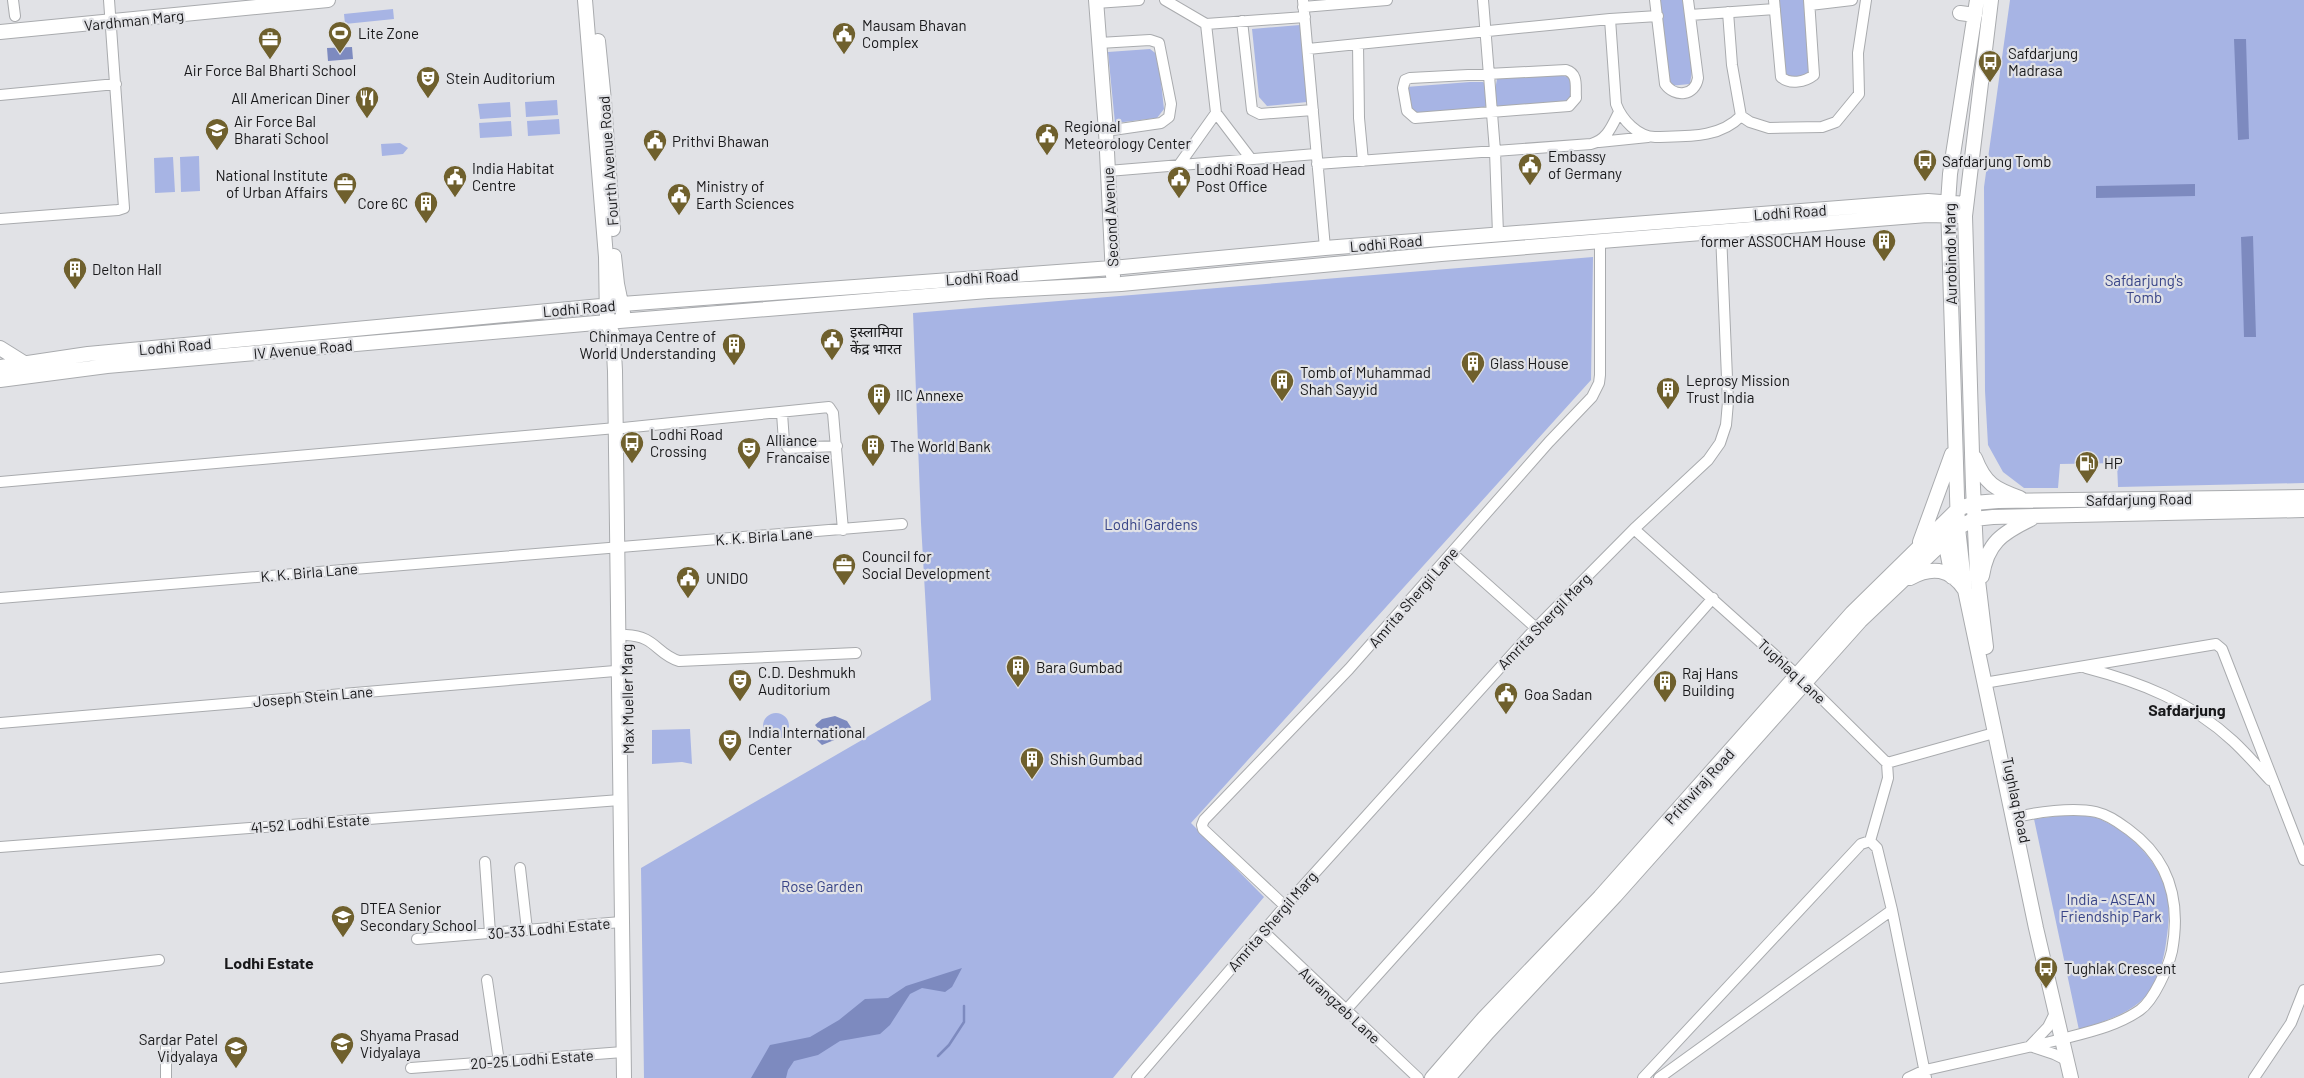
<svg xmlns="http://www.w3.org/2000/svg" width="2304" height="1078" font-family="Barlow,'Noto Sans Devanagari',sans-serif">
	<style>
		.green { fill: #a7b4e4 }
		.water { fill: #7d8abf }
		.lines { fill: none; stroke-linecap: round; stroke-linejoin: round }
		.stream { stroke: #7d8abf; stroke-width: 2.5 }
		.street-casing { stroke: #a9abae; stroke-width: 12 }
		.secondary-casing { stroke: #a9abae; stroke-width: 16 }
		.street { stroke: #fff; stroke-width: 10 }
		.secondary { stroke: #fff; stroke-width: 14 }
		.labels { text-anchor: middle; dominant-baseline: central; stroke-width: 4.5; stroke-linejoin: round; paint-order: stroke }
		.street-label { font-size: 15px; fill: #18181a; stroke: #e1e2e6 }
		.poi-label { font-size: 15px; fill: #18181a; stroke: #e1e2e6; text-anchor: start }
		.park-label { font-size: 15px; fill: #384487; stroke: #e1e2e6 }
		.neighbourhood-label { font-size: 16px; font-weight: bold; fill: #18181a; stroke: #e1e2e6 }
	</style>
	<rect width="100%" height="100%" fill="#e1e2e6"/>
	<path class="green" d="M1659,0H1684L1692,71L1690,84L1669,86Z
		M1777,0H1807L1813,72L1799,78L1784,76Z
		M2010,0H2304V483L2118,487L2117,463L2060,464L2058,488H2024L2003,472L1988,445L1985,391L1984,187Z
		M393,9L394,19L345,24L344,14Z
		M1300,25L1307,102L1267,106L1259,97L1252,29Z
		M1150,49L1158,55L1164,109L1157,118L1115,123L1108,52Z
		M1560,75L1568,77C1573,86 1571,92 1569,102L1496,107L1494,96L1497,79Z
		M1470,82H1483L1487,85L1486,106L1480,109L1419,113L1409,110L1406,87Z
		M557,100L558,115L526,117L525,102Z
		M510,102L511,117L480,119L478,104Z
		M559,119L560,134L528,136L527,121Z
		M511,121L512,136L480,138L479,123Z
		M400,143L408,148L403,154L382,156L381,144Z
		M199,156L200,191L181,192L180,157Z
		M173,157L175,192L155,193L154,158Z
		M1593,257L1591,380L1191,823L1264,897L1113,1078H644L641,868L931,700L921,523L913,313Z
		M763 726a13 13 0 1 1 26 0a13 13 0 1 1-26 0Z
		M690,729L692,764L682,762L652,764V730Z
		M2074,814C2084,816 2095,816 2104,821C2135,836 2163,866 2168,901C2170,915 2168,929 2166,943C2163,963 2157,987 2141,1001C2124,1016 2099,1023 2079,1030L2034,819Z"/>
	<path class="water" d="M2234,39H2246L2249,139L2238,140Z
		M352,47L353,59L328,61L327,48Z
		M2195,184V196L2096,198V186Z
		M2253,236L2256,337H2244L2241,237Z
		M835,716L847,721L854,732L822,745L817,740L820,731L815,725L822,719Z
		M962,968L952,987L945,992L922,988L910,994L890,1025L880,1034L840,1041L818,1055L794,1061L788,1070L786,1078H751L770,1045L810,1037L839,1020L865,999L888,998L906,986Z"/>
	<g class="lines">
		<path class="stream" d="M938,1056L949,1045L964,1022V1006"/>
		<g class="street-casing">
			<path id="street" d="M13,0L15,16
				M1165,0L1206,24L1305,17
				M1303,0L1325,248
				M1483,0L1495,151L1498,234
				M1655,0L1665,84C1675,98 1695,96 1698,78L1688,0
				M1774,0L1781,77C1790,85 1805,82 1814,75L1809,0
				M1096,3L1139,0
				M1810,5L1852,0
				M1303,7L1387,0
				M1728,12L1732,65L1741,116L1750,122L1769,128L1822,127L1836,122L1859,94L1858,53L1866,0
				M1690,15L1775,9
				M1610,19L1658,16
				M1242,21L1252,110L1260,114L1313,110
				M1099,43L1150,40L1159,43L1171,104L1169,117L1161,123L1106,131
				M1358,44L1359,118L1363,161
				M1308,49L1610,19L1616,104C1622,120 1638,137 1655,137C1685,136 1719,139 1741,116
				M1566,70C1579,74 1575,87 1576,98L1569,106L1415,118L1407,111L1403,88L1405,80L1410,78Z
				M0,95L116,84
				M1216,113L1251,159
				M1599,142L1648,137
				M1317,164L1591,144C1607,140 1612,126 1619,112
				M1179,165L1216,113L1206,24
				M1108,171L1316,154
				M0,219L118,210L124,208L109,0
				M782,413L784,442L788,448L837,446
				M623,428L829,407L833,413L843,530
				M0,482L616,428
				M1634,529L1805,682L1887,763L1888,778L1870,841
				M1452,553L1536,628
				M0,598L902,524
				M626,635C656,636 656,654 679,661L856,653
				M2086,668C2140,682 2191,702 2233,741C2246,753 2258,767 2270,780
				M1984,683L2216,644L2222,649L2304,860
				M0,723L627,670
				M1887,763L1994,733
				M0,847L620,800
				M485,862L490,933
				M520,868L527,930
				M1285,906L1203,829L1202,825L1204,820L1349,669L1549,442L1592,397L1599,383L1600,375V241
				M1263,931L1418,1078
				M417,939L621,922
				M0,978L159,960
				M487,980L499,1062
				M1346,1010L1532,803L1713,598
				M166,1043V1078
				M2030,1046L2048,1027L2056,1011
				M2033,1047L2054,1054L2068,1061
				M411,1068L623,1052
				M1137,1078L1285,906L1533,631L1634,529L1708,460L1720,443L1726,425L1728,402L1721,233
				M1643,1078L1861,844L1870,841L1877,848L1892,910L1926,1078
				M1659,1078L1892,910
				M1908,1078L1925,1070C1970,1060 2016,1050 2062,1039C2089,1032 2117,1026 2140,1010C2154,1000 2168,968 2172,951C2181,902 2170,860 2129,830C2119,823 2109,815 2096,812C2073,807 2036,812 2013,818
				M2254,1078L2291,1023L2304,990"/>
		</g>
		<g class="secondary-casing">
			<path id="secondary" d="M585,0L606,257L607,322L613,335L615,371L624,1078
				M1096,0L1106,131L1113,276
				M1977,0L1950,174L1948,203L1958,528L1965,590L2036,928L2071,1078
				M1960,13L1975,15
				M0,32L328,0
				M598,41L604,101L613,229
				M614,256L617,284L623,313
				M0,348L24,363
				M0,367L88,354L622,304L1112,268L1325,248L1928,201L1966,204
				M0,380L107,366L607,322L988,291L1121,284L1441,254L1927,215L1965,216
				M1975,458C1985,484 1995,489 2020,498
				M1945,540L1952,577
				M1920,542L1952,454
				M1982,576C1987,543 2002,533 2031,519
				M1910,578C1932,566 1950,568 1965,590
				M1986,647L1977,572L1973,487L1965,216L1991,0
				M1432,1078L1484,1018L1600,897L1852,613L1958,509L1974,503L1998,501L2304,497
				M1448,1078L1488,1032L1615,896L1860,621L1958,528L1974,519L1993,517L2304,510"/>
		</g>
		<use href="#street" class="street"/>
		<use href="#secondary" class="secondary"/>
	</g>
	<defs>
		<g id="stadium-pin" transform="scale(1.25)"><path d="M0 17L-7.5 6A9.5 9.5 0 1 1 7.5 6Z" fill="#6f602d" stroke="#e1e2e6"/><path d="M0-5a6.5 5 0 1 0 0 10a6.5 5 0 1 0 0-10ZM-3.5-1.8h7v3.6h-7Z" fill="#fff"/></g>
		<g id="civic-pin" transform="scale(1.25)"><path d="M0 17L-7.5 6A9.5 9.5 0 1 1 7.5 6Z" fill="#6f602d" stroke="#e1e2e6"/><path d="M-.6-6.5H3V-4.5H.6V-3L4-1V1h2V6H-6V1h2V-1L-.6-3ZM-1.2 2.5V6h2.4V2.5Z" fill="#fff"/></g>
		<g id="office-pin" transform="scale(1.25)"><path d="M0 17L-7.5 6A9.5 9.5 0 1 1 7.5 6Z" fill="#6f602d" stroke="#e1e2e6"/><path d="M-6-3h4V-5.5h4V-3h4V5H-6ZM-1-4.5V-3h2v-1.5ZM-6 0V1H6V0Z" fill="#fff"/></g>
		<g id="bus-pin" transform="scale(1.25)"><path d="M0 17L-7.5 6A9.5 9.5 0 1 1 7.5 6Z" fill="#6f602d" stroke="#e1e2e6"/><path d="M-5-6H5V4H4V6H2V4H-2V6H-4V4H-5ZM-3.5-4V0h7V-4ZM-3.5 1.2v1.5H-2V1.2ZM2 1.2v1.5H3.5V1.2Z" fill="#fff"/></g>
		<g id="theatre-pin" transform="scale(1.25)"><path d="M0 17L-7.5 6A9.5 9.5 0 1 1 7.5 6Z" fill="#6f602d" stroke="#e1e2e6"/><path d="M-5-5.5Q0-4 5-5.5V0Q5 5 0 6Q-5 5-5 0ZM-3.3-2.5H-1v1.5H-3.3ZM1-2.5H3.3v1.5H1ZM-2.8 1Q0 5.5 2.8 1Z" fill="#fff"/></g>
		<g id="restaurant-pin" transform="scale(1.25)"><path d="M0 17L-7.5 6A9.5 9.5 0 1 1 7.5 6Z" fill="#6f602d" stroke="#e1e2e6"/><path d="M-5-6h1v4h1v-4h1v4h1v-4h1v5L-1.5 .5V6h-2V.5L-5-1ZM5-6V6H3V1.5H1.5Q1.5-4 5-6Z" fill="#fff"/></g>
		<g id="school-pin" transform="scale(1.25)"><path d="M0 17L-7.5 6A9.5 9.5 0 1 1 7.5 6Z" fill="#6f602d" stroke="#e1e2e6"/><path d="M0-5L7-2L0 1L-7-2ZM-4 1L0 2.5L4 1V4Q0 6-4 4Z" fill="#fff"/></g>
		<g id="building-pin" transform="scale(1.25)"><path d="M0 17L-7.5 6A9.5 9.5 0 1 1 7.5 6Z" fill="#6f602d" stroke="#e1e2e6"/><path d="M-4-6H4V6H1V3H-1V6H-4ZM-2.5-4.3h1.7v1.8h-1.7ZM.8-4.3h1.7v1.8H.8ZM-2.5-1h1.7V.8h-1.7ZM.8-1h1.7V.8H.8Z" fill="#fff"/></g>
		<g id="fuel-pin" transform="scale(1.25)"><path d="M0 17L-7.5 6A9.5 9.5 0 1 1 7.5 6Z" fill="#6f602d" stroke="#e1e2e6"/><path d="M-5.5-6h7V0h2V4h1.3V-2.5L3-4.5l.8-.8L6-3V5H2.5V1h-1V6h-7ZM-4.2-4.7v3.2H.2V-4.7Z" fill="#fff"/></g>
	</defs>
	<g fill-rule="evenodd">
		<use href="#stadium-pin" x="340" y="33"/>
		<use href="#civic-pin" x="844" y="34"/>
		<use href="#office-pin" x="270" y="39"/>
		<use href="#bus-pin" x="1990" y="62"/>
		<use href="#theatre-pin" x="428" y="78"/>
		<use href="#restaurant-pin" x="367" y="98"/>
		<use href="#school-pin" x="217" y="130"/>
		<use href="#civic-pin" x="1047" y="135"/>
		<use href="#civic-pin" x="655" y="141"/>
		<use href="#bus-pin" x="1925" y="161"/>
		<use href="#civic-pin" x="1530" y="165"/>
		<use href="#civic-pin" x="455" y="177"/>
		<use href="#civic-pin" x="1179" y="178"/>
		<use href="#office-pin" x="345" y="184"/>
		<use href="#civic-pin" x="679" y="195"/>
		<use href="#building-pin" x="426" y="203"/>
		<use href="#building-pin" x="1884" y="241"/>
		<use href="#building-pin" x="75" y="269"/>
		<use href="#civic-pin" x="832" y="340"/>
		<use href="#building-pin" x="734" y="345"/>
		<use href="#building-pin" x="1473" y="363"/>
		<use href="#building-pin" x="1282" y="381"/>
		<use href="#building-pin" x="1668" y="389"/>
		<use href="#building-pin" x="879" y="395"/>
		<use href="#bus-pin" x="632" y="443"/>
		<use href="#building-pin" x="873" y="446"/>
		<use href="#theatre-pin" x="749" y="449"/>
		<use href="#fuel-pin" x="2087" y="463"/>
		<use href="#office-pin" x="844" y="565"/>
		<use href="#civic-pin" x="688" y="578"/>
		<use href="#building-pin" x="1018" y="667"/>
		<use href="#theatre-pin" x="740" y="681"/>
		<use href="#building-pin" x="1665" y="682"/>
		<use href="#civic-pin" x="1506" y="694"/>
		<use href="#theatre-pin" x="730" y="741"/>
		<use href="#building-pin" x="1032" y="759"/>
		<use href="#school-pin" x="343" y="917"/>
		<use href="#bus-pin" x="2046" y="968"/>
		<use href="#school-pin" x="342" y="1044"/>
		<use href="#school-pin" x="236" y="1048"/>
	</g>
	<g class="labels">
		<g class="street-label">
			<text transform="translate(134 20) rotate(-6)">Vardhman Marg</text>
			<text transform="translate(608 161) rotate(-94)">Fourth Avenue Road</text>
			<text transform="translate(1790 212) rotate(-4)">Lodhi Road</text>
			<text transform="translate(1110 217) rotate(-93)">Second Avenue</text>
			<text transform="translate(1386 243) rotate(-5)">Lodhi Road</text>
			<text transform="translate(1950 254) rotate(-91)">Aurobindo Marg</text>
			<text transform="translate(982 277) rotate(-4)">Lodhi Road</text>
			<text transform="translate(579 308) rotate(-5)">Lodhi Road</text>
			<text transform="translate(175 346) rotate(-5)">Lodhi Road</text>
			<text transform="translate(303 349) rotate(-5)">IV Avenue Road</text>
			<text transform="translate(2139 499) rotate(-1)">Safdarjung Road</text>
			<text transform="translate(764 536) rotate(-4)">K. K. Birla Lane</text>
			<text transform="translate(309 572) rotate(-5)">K. K. Birla Lane</text>
			<text transform="translate(1413 597) rotate(-49)">Amrita Shergil Lane</text>
			<text transform="translate(1544 621) rotate(-46)">Amrita Shergil Marg</text>
			<text transform="translate(1792 671) rotate(43)">Tughlaq Lane</text>
			<text transform="translate(313 696) rotate(-5)">Joseph Stein Lane</text>
			<text transform="translate(627 699) rotate(-91)">Max Mueller Marg</text>
			<text transform="translate(1699 786) rotate(-48)">Prithviraj Road</text>
			<text transform="translate(2017 800) rotate(78)">Tughlaq Road</text>
			<text transform="translate(310 823) rotate(-4)">41-52 Lodhi Estate</text>
			<text transform="translate(1272 921) rotate(-49)">Amrita Shergil Marg</text>
			<text transform="translate(549 928) rotate(-5)">30-33 Lodhi Estate</text>
			<text transform="translate(1340 1005) rotate(43)">Aurangzeb Lane</text>
			<text transform="translate(532 1059) rotate(-4)">20-25 Lodhi Estate</text>
		</g>
		<g class="poi-label">
			<text x="862" y="25">Mausam Bhavan<tspan x="862" dy="17">Complex</tspan></text>
			<text x="358" y="33">Lite Zone</text>
			<text x="2008" y="53">Safdarjung<tspan x="2008" dy="17">Madrasa</tspan></text>
			<text x="270" y="70" text-anchor="middle">Air Force Bal Bharti School</text>
			<text x="446" y="78">Stein Auditorium</text>
			<text x="350" y="98" text-anchor="end">All American Diner</text>
			<text x="234" y="121">Air Force Bal<tspan x="234" dy="17">Bharati School</tspan></text>
			<text x="1064" y="126">Regional<tspan x="1064" dy="17">Meteorology Center</tspan></text>
			<text x="672" y="141">Prithvi Bhawan</text>
			<text x="1548" y="156">Embassy<tspan x="1548" dy="17">of Germany</tspan></text>
			<text x="1942" y="161">Safdarjung Tomb</text>
			<text x="472" y="168">India Habitat<tspan x="472" dy="17">Centre</tspan></text>
			<text x="1196" y="169">Lodhi Road Head<tspan x="1196" dy="17">Post Office</tspan></text>
			<text x="328" y="175" text-anchor="end">National Institute<tspan x="328" dy="17">of Urban Affairs</tspan></text>
			<text x="696" y="186">Ministry of<tspan x="696" dy="17">Earth Sciences</tspan></text>
			<text x="408" y="203" text-anchor="end">Core 6C</text>
			<text x="1866" y="241" text-anchor="end">former ASSOCHAM House</text>
			<text x="92" y="269">Delton Hall</text>
			<text x="850" y="331">इस्लामिया<tspan x="850" dy="17">केंद्र भारत</tspan></text>
			<text x="716" y="336" text-anchor="end">Chinmaya Centre of<tspan x="716" dy="17">World Understanding</tspan></text>
			<text x="1490" y="363">Glass House</text>
			<text x="1300" y="372">Tomb of Muhammad<tspan x="1300" dy="17">Shah Sayyid</tspan></text>
			<text x="1686" y="380">Leprosy Mission<tspan x="1686" dy="17">Trust India</tspan></text>
			<text x="896" y="395">IIC Annexe</text>
			<text x="650" y="434">Lodhi Road<tspan x="650" dy="17">Crossing</tspan></text>
			<text x="766" y="440">Alliance<tspan x="766" dy="17">Francaise</tspan></text>
			<text x="890" y="446">The World Bank</text>
			<text x="2104" y="463">HP</text>
			<text x="862" y="556">Council for<tspan x="862" dy="17">Social Development</tspan></text>
			<text x="706" y="578">UNIDO</text>
			<text x="1036" y="667">Bara Gumbad</text>
			<text x="758" y="672">C.D. Deshmukh<tspan x="758" dy="17">Auditorium</tspan></text>
			<text x="1682" y="673">Raj Hans<tspan x="1682" dy="17">Building</tspan></text>
			<text x="1524" y="694">Goa Sadan</text>
			<text x="748" y="732">India International<tspan x="748" dy="17">Center</tspan></text>
			<text x="1050" y="759">Shish Gumbad</text>
			<text x="360" y="908">DTEA Senior<tspan x="360" dy="17">Secondary School</tspan></text>
			<text x="2064" y="968">Tughlak Crescent</text>
			<text x="360" y="1035">Shyama Prasad<tspan x="360" dy="17">Vidyalaya</tspan></text>
			<text x="218" y="1039" text-anchor="end">Sardar Patel<tspan x="218" dy="17">Vidyalaya</tspan></text>
		</g>
		<g class="park-label">
			<text x="2144" y="280">Safdarjung's<tspan x="2144" dy="17">Tomb</tspan></text>
			<text x="1151" y="524">Lodhi Gardens</text>
			<text x="822" y="886">Rose Garden</text>
			<text x="2111" y="899">India - ASEAN<tspan x="2111" dy="17">Friendship Park</tspan></text>
		</g>
		<g class="neighbourhood-label">
			<text x="2187" y="709">Safdarjung</text>
			<text x="269" y="962">Lodhi Estate</text>
		</g>
	</g>
</svg>
